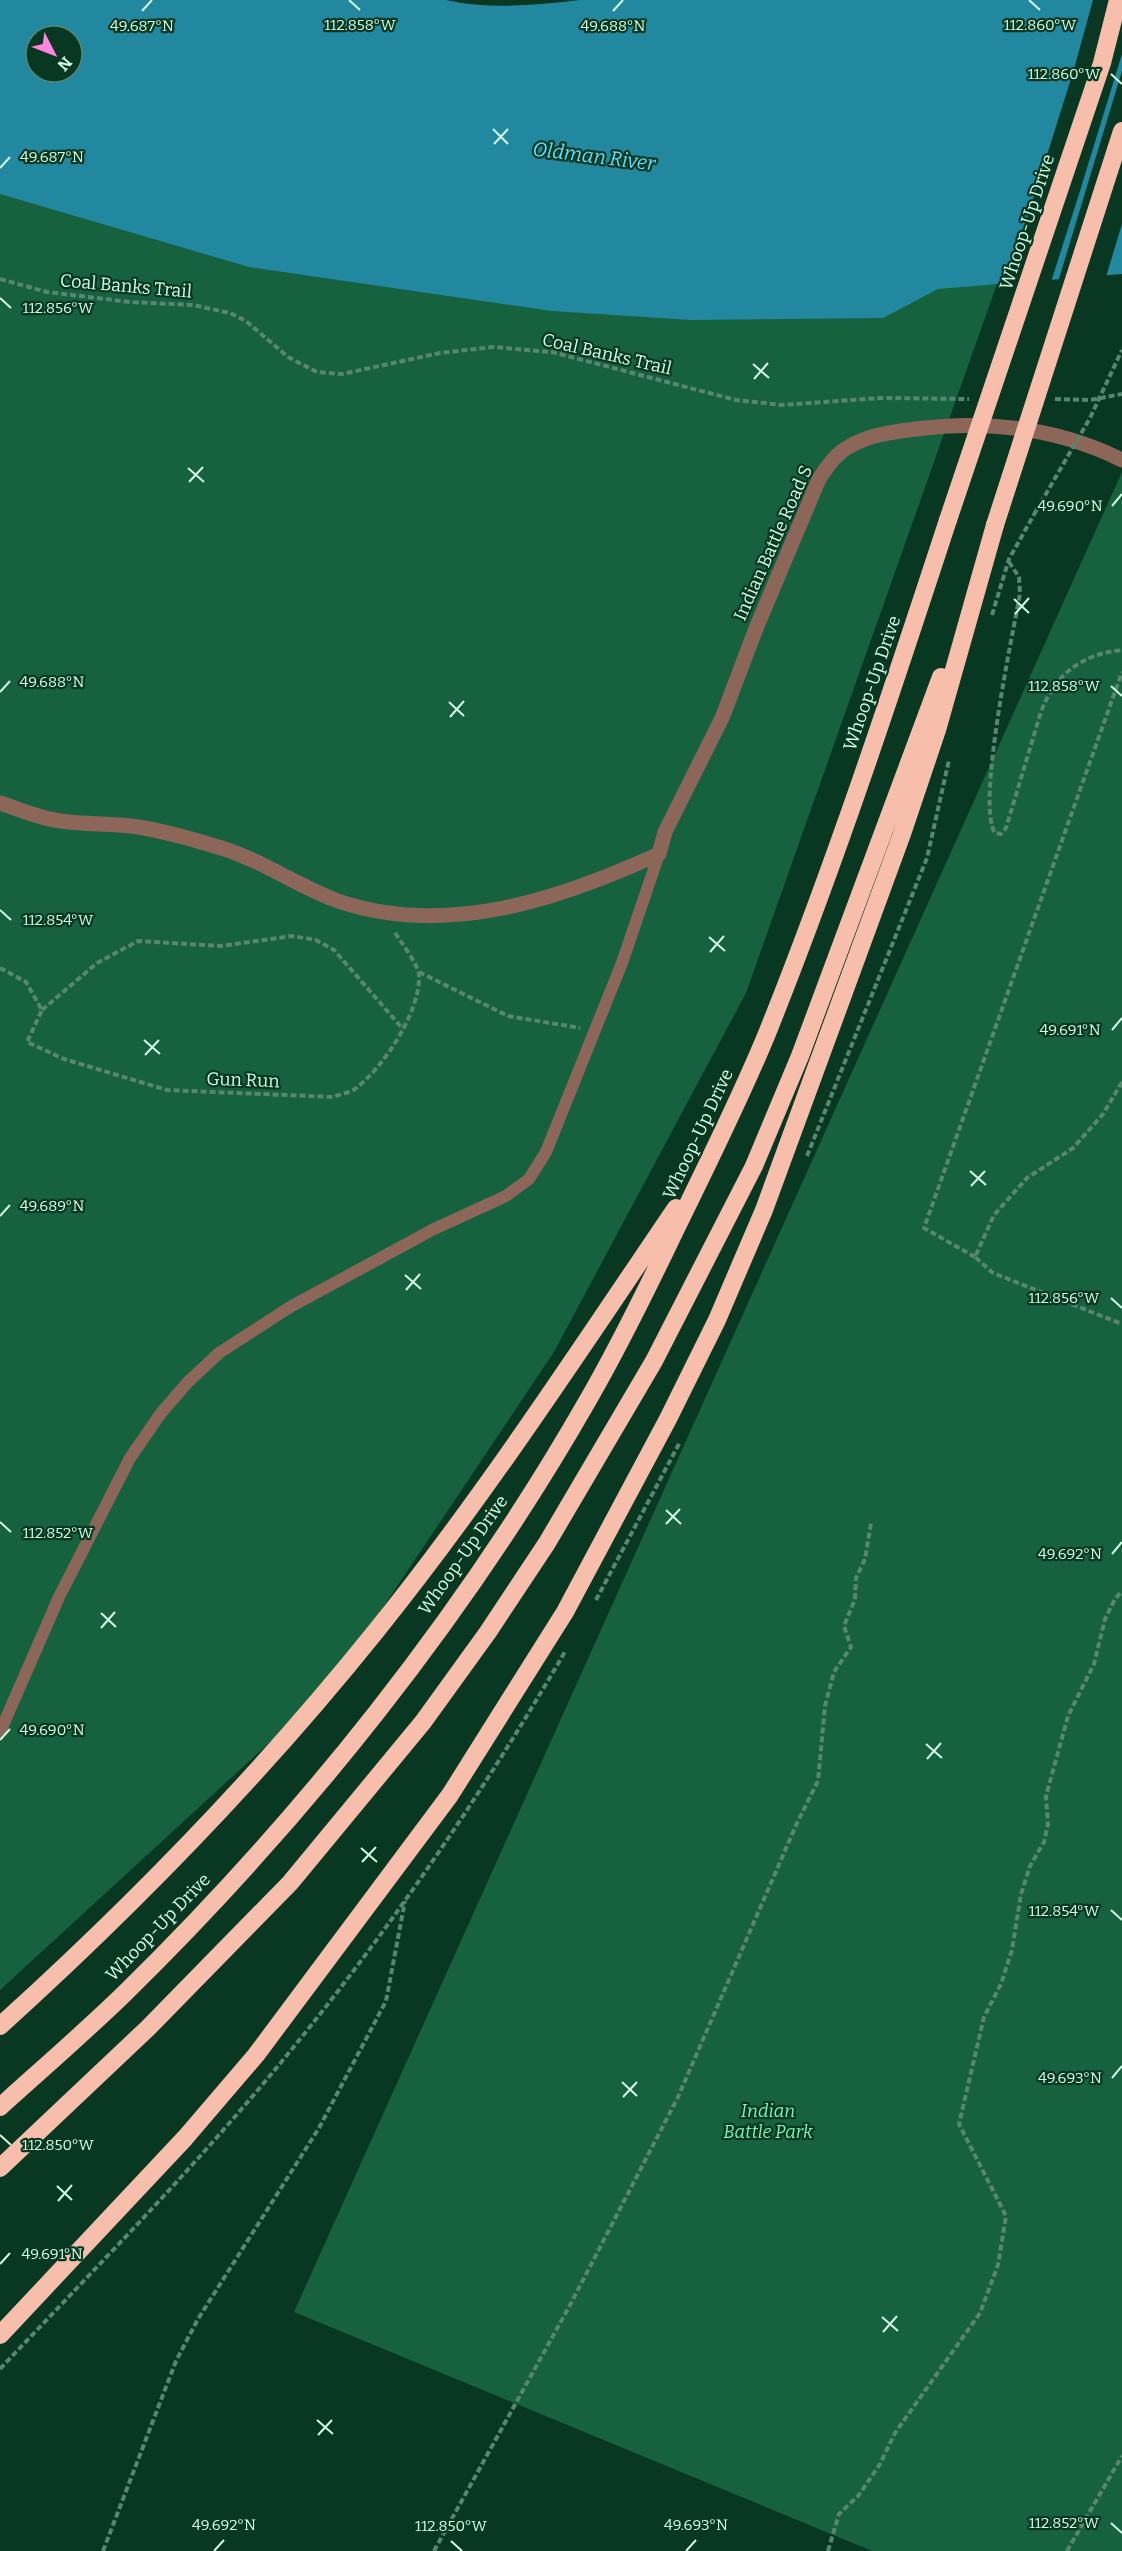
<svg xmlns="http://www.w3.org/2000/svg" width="1122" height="2551" font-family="Bitter,serif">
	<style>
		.green { fill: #16613e }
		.water { fill: #2288a0; fill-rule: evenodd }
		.pier { fill: #083822 }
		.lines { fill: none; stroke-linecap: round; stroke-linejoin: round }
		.path { stroke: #59866e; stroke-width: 4; stroke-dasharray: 6 3; stroke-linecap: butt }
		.service { stroke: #8d665a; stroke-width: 12 }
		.minor { stroke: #8d665a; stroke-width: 15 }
		.motorway { stroke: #f7beab; stroke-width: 18 }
		.path-bridge { stroke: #59866e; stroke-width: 4; stroke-dasharray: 6 3; stroke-linecap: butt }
		.motorway-bridge { stroke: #f7beab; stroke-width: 18 }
		.ticks { fill: none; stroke: #d3fbe2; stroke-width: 2 }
		.labels { text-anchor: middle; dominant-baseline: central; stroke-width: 4.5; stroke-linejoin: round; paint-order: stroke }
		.street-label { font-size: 18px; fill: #d3fbe2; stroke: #083822 }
		.park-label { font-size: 18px; font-style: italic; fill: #79f8b5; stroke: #083822 }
		.water-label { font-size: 20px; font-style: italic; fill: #60deff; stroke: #083822 }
		.ticks-label { font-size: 15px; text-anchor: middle; fill: #d3fbe2; stroke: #083822; stroke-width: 4.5; stroke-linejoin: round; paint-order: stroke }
	</style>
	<rect width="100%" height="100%" fill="#083822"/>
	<path class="green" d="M0,188L580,313L997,284L746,993L554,1352L329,1688L0,1990Z
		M1122,472V2551H872L294,2312Z"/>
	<path class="water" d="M0,0H446C490,10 537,5 580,0H1122V274L938,289L883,318L691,320L552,311L249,267L0,194ZM36,36H72V72H36Z"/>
	<path class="pier" d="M1093,0H1122V54L1080,191L1051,282L1006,286L1074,69Z
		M1122,71V224L1106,277L1058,282Z"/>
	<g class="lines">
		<path class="path" d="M0,279L47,292L130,302L193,305L230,313L246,321L288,357L317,372L342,374L440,353L493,347L552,352L736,400L782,405L880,398L969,399
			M1055,399L1090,400L1122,394
			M1009,562L1019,577L1020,594C1013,633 976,805 995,833L1001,834L1006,828L1040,715C1053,676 1081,654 1122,650
			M992,615L1009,559L1036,511
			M0,968L26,982L42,1010L27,1042L64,1059L167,1090L333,1097C340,1094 349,1093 355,1089C383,1068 421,1011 419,975C418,964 400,941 394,931
			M419,972L508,1016L580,1028
			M42,1010L97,963L138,941L221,946L292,936L316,940L334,950L403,1029
			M1122,1082L1103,1114L1073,1148L1027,1178L994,1215L975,1257L993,1273L1122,1324
			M807,1156L927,858L949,760
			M975,1257L924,1228L1122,672
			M596,1600L680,1442
			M0,2369C82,2282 167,2196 245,2105C366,1965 473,1810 566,1650
			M103,2551L176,2361L198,2319L319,2128L386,2001L405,1901
			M434,2551L569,2307L678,2097L797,1823L818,1781L825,1706L834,1672L851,1647L844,1626L855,1599L856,1578L865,1559L871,1523
			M828,2551L839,2514L859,2495L880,2464L895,2433L980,2313L998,2265L1006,2216L959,2124L984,2017L1001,1984L1012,1950L1021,1894L1030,1866L1044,1842L1048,1824L1046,1796L1068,1716L1094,1664L1105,1619L1115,1599L1122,1591
			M1067,2551L1122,2456"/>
		<path class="service" d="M0,1732L59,1597L130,1458L161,1413L188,1382L219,1353L290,1307L434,1229L506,1196L529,1179L546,1152L595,1030L622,963L659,854"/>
		<path class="minor" d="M0,803C19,809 41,819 61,821C86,825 113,823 138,827C164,831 192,839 218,847C260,859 297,886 338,901C447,938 560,899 659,854L665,832L722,718L757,626L819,479C828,466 835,454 850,446C871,434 893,432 916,429C987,420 1058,428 1122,460"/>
		<path class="motorway" d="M0,2026C135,1904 262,1773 376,1631C484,1497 579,1351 676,1208
			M0,2107C42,2069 85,2032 125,1993C303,1818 464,1617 588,1400C618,1348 644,1295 670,1241C703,1173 737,1106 766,1036C834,867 891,694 948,520
			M0,2168L148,2028L290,1883L423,1722L488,1632L547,1543L654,1361L754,1166L800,1056L941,677
			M0,2335L185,2138L256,2055L450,1795L565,1612L668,1419L717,1320L764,1210L902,834L937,730L995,525"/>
		<path class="path-bridge" d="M1036,511L1090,418L1122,350"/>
		<path class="motorway-bridge" d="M948,520L1102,63L1118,0
			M995,525L1122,131"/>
	</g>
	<path class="ticks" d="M349,0L360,10M1029,0L1040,10M142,11L152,0M613,11L623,0M1111,74L1122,84M493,129L508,144M494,144L508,129M0,168L10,157M0,298L11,308M753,364L769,378M754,379L768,363M188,468L204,482M189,482L203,467M1112,506L1122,494M1014,599L1029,613M1015,614L1029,598M1111,686L1122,696M0,692L10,681M449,702L464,716M450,717L464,701M0,910L11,920M709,937L725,951M710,952L724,936M1112,1030L1122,1018M144,1040L160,1054M145,1055L159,1040M970,1171L986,1185M971,1186L985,1171M0,1216L10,1205M405,1275L421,1289M406,1290L420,1274M1111,1298L1122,1308M666,1510L681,1524M0,1522L11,1532M666,1524L680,1509M1112,1554L1122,1542M101,1613L116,1627M101,1628L115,1612M0,1740L10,1729M926,1744L942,1758M927,1759L941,1743M361,1848L377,1862M362,1862L376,1847M1111,1910L1122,1920M1112,2078L1122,2066M622,2082L637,2096M623,2097L637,2082M0,2135L11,2145M57,2186L72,2200M58,2201L72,2185M0,2264L10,2253M882,2317L898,2331M883,2332L897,2316M317,2420L333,2434M318,2435L332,2420M1111,2523L1122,2533M451,2541L462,2551M214,2551L224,2540M686,2551L696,2540"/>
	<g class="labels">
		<g class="street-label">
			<text transform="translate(1027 222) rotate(-72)">Whoop-Up Drive</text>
			<text transform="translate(126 286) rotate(5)">Coal Banks Trail</text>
			<text transform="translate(607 354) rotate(13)">Coal Banks Trail</text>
			<text transform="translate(773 543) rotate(-66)">Indian Battle Road S</text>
			<text transform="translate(872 683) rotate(-71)">Whoop-Up Drive</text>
			<text transform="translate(243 1080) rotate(2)">Gun Run</text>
			<text transform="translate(698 1134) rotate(-65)">Whoop-Up Drive</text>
			<text transform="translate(463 1555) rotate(-55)">Whoop-Up Drive</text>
			<text transform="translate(158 1927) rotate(-46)">Whoop-Up Drive</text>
		</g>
		<g class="park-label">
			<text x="768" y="2111">Indian<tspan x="768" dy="21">Battle Park</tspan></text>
		</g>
		<g class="water-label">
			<text transform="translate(594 156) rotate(7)">Oldman River</text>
		</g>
	</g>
	<g class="ticks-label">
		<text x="1040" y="30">112.860°W</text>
		<text x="360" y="30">112.858°W</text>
		<text x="142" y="31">49.687°N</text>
		<text x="613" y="31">49.688°N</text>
		<text x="1064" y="79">112.860°W</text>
		<text x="52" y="162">49.687°N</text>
		<text x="58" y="313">112.856°W</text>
		<text x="1070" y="511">49.690°N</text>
		<text x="52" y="687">49.688°N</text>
		<text x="1064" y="691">112.858°W</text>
		<text x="58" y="925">112.854°W</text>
		<text x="1070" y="1035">49.691°N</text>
		<text x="52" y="1211">49.689°N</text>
		<text x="1064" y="1303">112.856°W</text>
		<text x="58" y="1538">112.852°W</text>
		<text x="1070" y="1559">49.692°N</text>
		<text x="52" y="1735">49.690°N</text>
		<text x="1064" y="1916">112.854°W</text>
		<text x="1070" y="2083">49.693°N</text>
		<text x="58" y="2150">112.850°W</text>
		<text x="52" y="2259">49.691°N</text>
		<text x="1064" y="2528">112.852°W</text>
		<text x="224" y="2530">49.692°N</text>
		<text x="696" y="2530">49.693°N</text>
		<text x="451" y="2531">112.850°W</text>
	</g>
	<g transform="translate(54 54) rotate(132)"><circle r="28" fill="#083822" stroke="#59866f" stroke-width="1.5"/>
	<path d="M0-4.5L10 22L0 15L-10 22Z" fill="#ff85df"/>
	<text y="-9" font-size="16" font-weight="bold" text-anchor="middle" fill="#d3fbe2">N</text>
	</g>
</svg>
